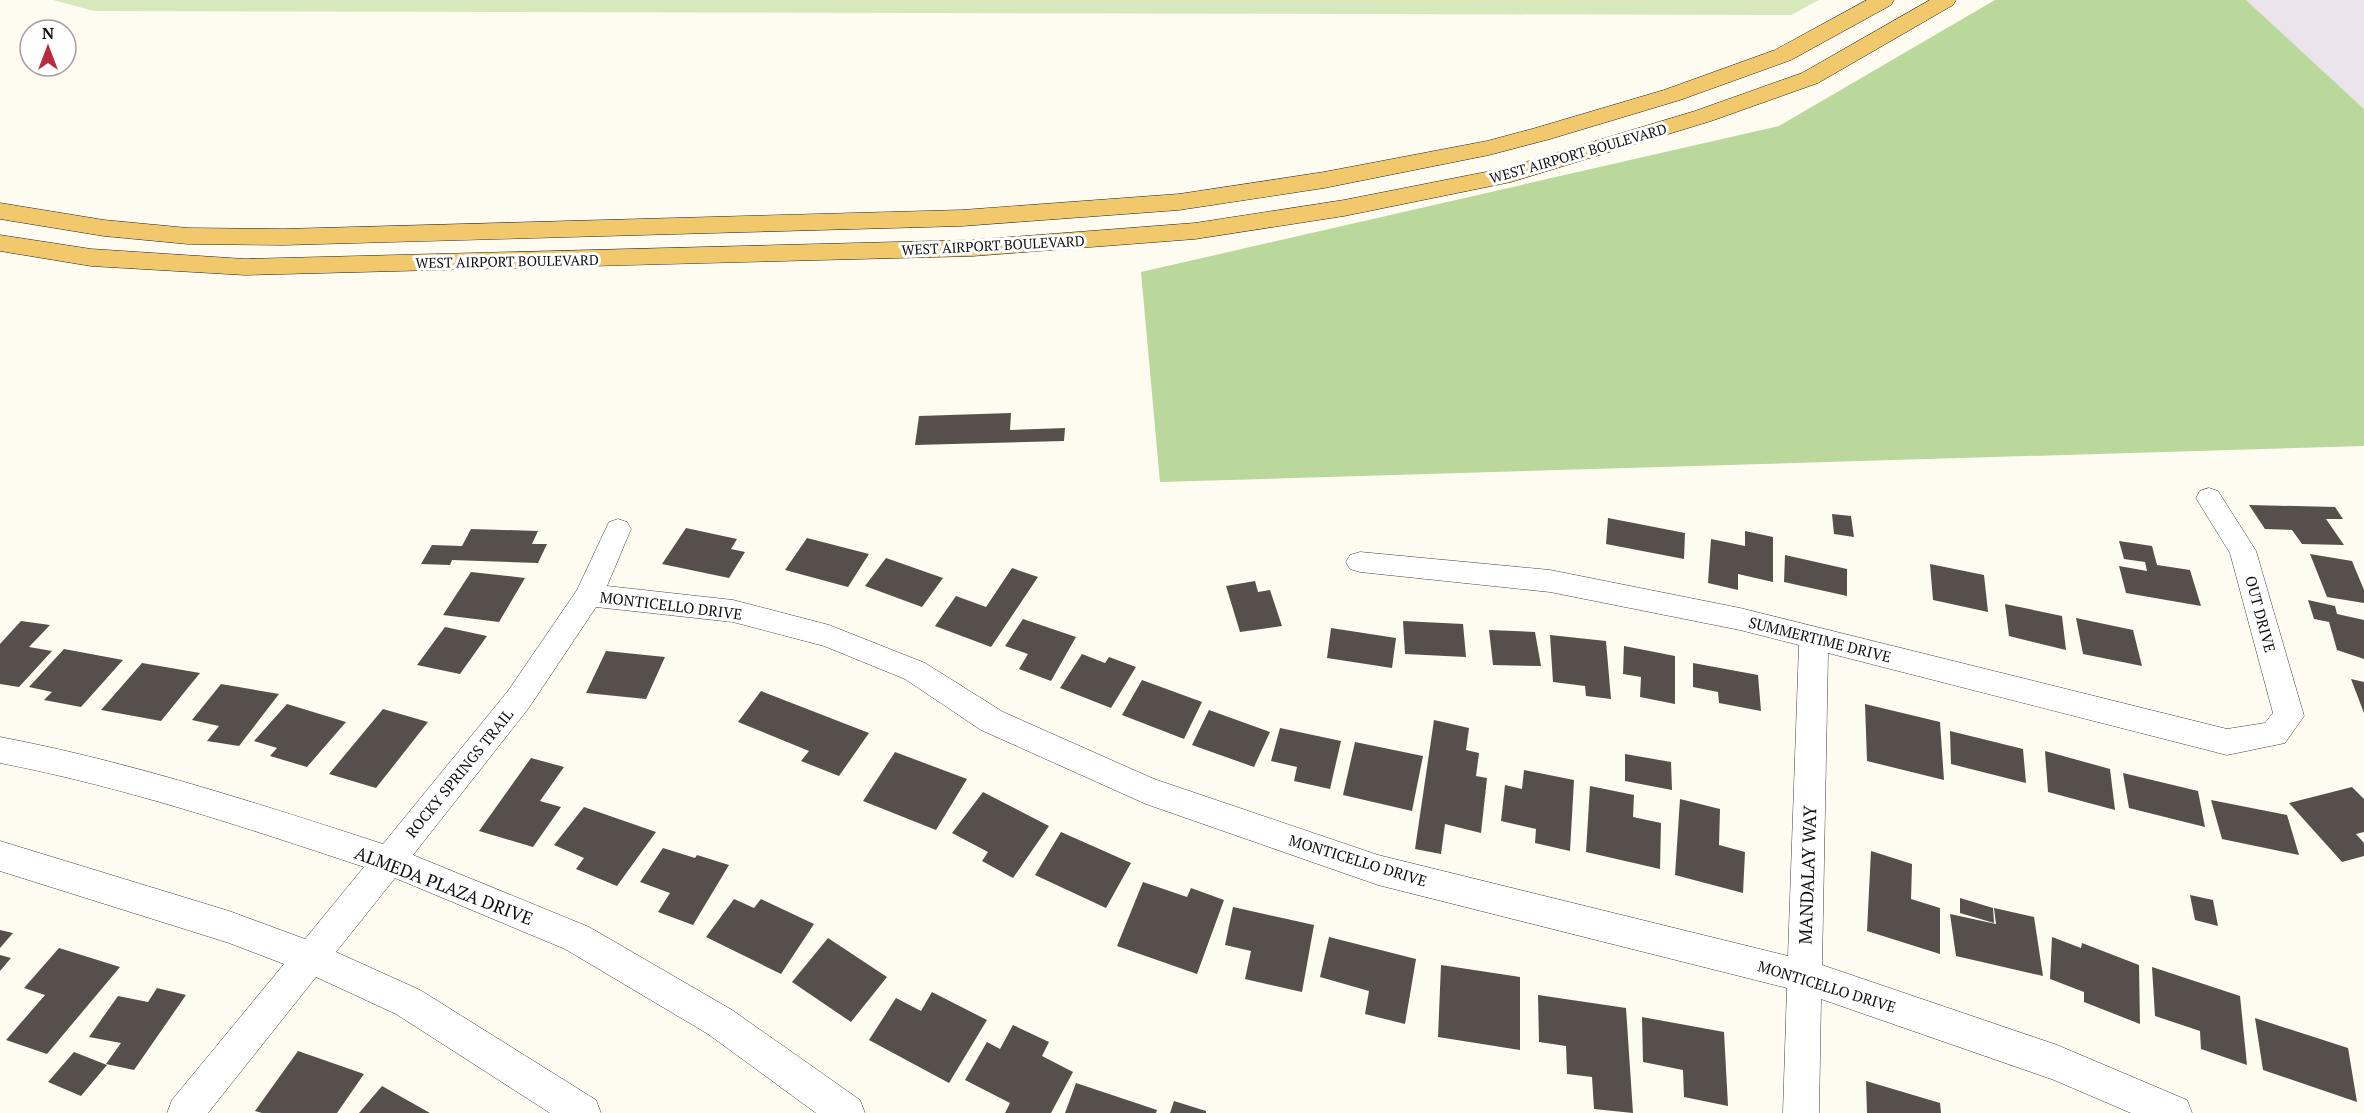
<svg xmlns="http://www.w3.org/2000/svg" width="2364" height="1113" font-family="'PT Serif',serif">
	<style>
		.industrial { fill: #ebe4ed }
		.green { fill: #d6e8bc }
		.forest { fill: #bbd89c }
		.building { fill: #574f4c }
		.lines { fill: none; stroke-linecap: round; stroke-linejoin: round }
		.minor-casing { stroke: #424242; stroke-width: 1 }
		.major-casing { stroke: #202020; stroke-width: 1 }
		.minor { fill: #fff; fill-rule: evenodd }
		.major { fill: #f2c86d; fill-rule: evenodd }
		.labels { text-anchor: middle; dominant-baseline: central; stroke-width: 6; stroke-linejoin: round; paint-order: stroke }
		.far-street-label { font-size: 14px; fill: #0f0f0f; stroke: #fff }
		.street-label { font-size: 15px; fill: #0f0f0f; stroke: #fff }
		.near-street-label { font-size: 18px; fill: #0f0f0f; stroke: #fff }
	</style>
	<rect width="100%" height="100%" fill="#fefbf1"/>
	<path class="industrial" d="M2246,0H2364V109L2303,53Z"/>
	<path class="green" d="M53,0H1819L1791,15L94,11Z"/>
	<path class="forest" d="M1995,0H2246L2364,109V446L1160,482L1141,272L1779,126Z"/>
	<path class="building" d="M1011,413L1010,430L1065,428L1064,441L915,445L919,416Z
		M2249,505L2335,507L2343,519H2326L2344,545L2302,544L2292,530L2265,529Z
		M1832,514L1851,516L1854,537L1834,534Z
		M1608,518L1685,533L1684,559L1606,544Z
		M686,528L737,539L731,549L745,552L729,578L662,564Z
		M471,529L538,531L532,544H547L538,563L452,560L450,565L421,564L432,545L462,546Z
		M1745,531L1773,537V582L1738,574V590L1708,583L1711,539L1745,546Z
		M807,538L869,554L848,587L785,570Z
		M2119,541L2152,546L2157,565L2190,570L2201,606L2126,593L2119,566L2147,571L2145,562L2124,559Z
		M2310,554L2352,561L2364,590V603L2327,597Z
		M1785,555L1847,569V596L1784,582Z
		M886,558L943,578L922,607L865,586Z
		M1930,564L1984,575L1988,612L1933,600Z
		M1012,568L1038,577L991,647L935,626L956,596L986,607Z
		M471,572L525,578L499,622L443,615Z
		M1255,581L1258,592L1270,590L1282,626L1240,632L1226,586Z
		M2308,600L2335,606L2337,614L2364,620V659L2337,650L2329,622L2314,619Z
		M2005,604L2062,616L2066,650L2009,636Z
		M2076,618L2133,630L2142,666L2083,654Z
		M1023,619L1076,637L1051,681L1019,669L1028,654L1005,646Z
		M21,621L50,625L29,647L52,651L19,687L0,684V644Z
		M1403,621L1463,624L1466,657L1405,654Z
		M445,627L487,636L460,674L417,665Z
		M1331,628L1396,638L1392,668L1327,658Z
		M1489,630L1535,632L1541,666L1493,665Z
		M1550,635L1606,641L1611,699L1586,696L1585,686L1553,682Z
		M1624,646L1675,656V704L1640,697L1641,677L1623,674Z
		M64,649L123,660L81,707L44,700L52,692L29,687Z
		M606,651L665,657L646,699L586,693Z
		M1082,654L1105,663L1109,657L1136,667L1111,708L1060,688Z
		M142,663L200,673L161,721L101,710Z
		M1693,663L1758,675L1761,711L1719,703L1718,692L1693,687Z
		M2351,679L2364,682V713Z
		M1142,680L1202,702L1184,739L1122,715Z
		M221,684L279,694L239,746L207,741L219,726L192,720Z
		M761,691L869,733L839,776L801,761L809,751L738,722Z
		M287,704L346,722L307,767L270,756L277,748L254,741Z
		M1865,704L1940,722L1944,780L1867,761Z
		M383,709L428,722L376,788L329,774Z
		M1209,710L1270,732L1254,767L1192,745Z
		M1434,720L1469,728L1466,750L1479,753L1476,776L1487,778L1481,833L1445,824L1441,854L1415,849Z
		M1280,728L1341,741L1330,789L1294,781L1297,767L1271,761Z
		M1950,731L2023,749L2026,783L1951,764Z
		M1355,742L1423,756L1412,811L1343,795Z
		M2045,751L2110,769L2115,810L2048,792Z
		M895,752L967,779L936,830L863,801Z
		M1625,754L1671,762L1672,790L1625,781Z
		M531,758L564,767L540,801L561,807L533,847L479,831Z
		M1524,770L1574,780L1570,851L1535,843L1536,829L1501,821L1505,785L1522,789Z
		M2123,773L2198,791L2205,827L2129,808Z
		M1590,786L1634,795L1633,817L1661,823L1660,869L1586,852Z
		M2352,787L2364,799V832L2356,834L2364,843V856L2342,862L2289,803Z
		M983,792L1049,826L1013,878L982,861L988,852L952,833Z
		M1680,799L1720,809L1719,845L1745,852L1743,893L1675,875Z
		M2211,800L2287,815L2299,855L2222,839Z
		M584,807L656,832L617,886L576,869L584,858L554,845Z
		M1061,832L1131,863L1106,908L1035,875Z
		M663,848L695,858L697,855L729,865L693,925L658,912L670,893L640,882Z
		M1871,851L1912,864L1911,899L1940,908V954L1867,931Z
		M1143,882L1187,897L1191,888L1224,900L1197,974L1117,946Z
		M2190,895L2213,900L2218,926L2195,920Z
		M1960,898L1993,908L1994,923L1960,913Z
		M734,899L754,908L761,899L814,924L781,974L706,937Z
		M1233,907L1314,925L1302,992L1245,979L1251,951L1225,945Z
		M1994,908L2034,917L2043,976L1956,956L1950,914L1996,924Z
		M0,930L13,933L0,948Z
		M1329,937L1416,959L1405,1024L1365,1014L1369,991L1320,977Z
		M2052,937L2081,948L2082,943L2139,965L2140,1024L2084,1002V992L2050,979Z
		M828,938L887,977L851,1022L792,982Z
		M59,948L120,967L47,1054L6,1040L45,995L24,988Z
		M0,955L11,958L0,971Z
		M1441,965L1520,977V1050L1438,1037Z
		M2152,967L2240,996L2247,1065L2201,1049L2200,1031L2155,1016Z
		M157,988L186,995L134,1070L106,1064L121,1043L89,1037L118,996L148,1002Z
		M932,992L987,1020L949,1083L869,1040L896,998L921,1011Z
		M1538,995L1626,1008L1633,1113L1594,1109L1592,1077L1567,1074L1566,1046L1539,1042Z
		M1642,1017L1724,1032L1728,1106L1684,1097L1683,1070L1643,1062Z
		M2255,1018L2348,1048L2357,1102L2263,1070Z
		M1013,1025L1049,1042L1042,1056L1073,1072L1051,1113H1005L1010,1103L965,1080L987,1042L1000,1049Z
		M298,1051L364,1074L337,1113H262L255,1111Z
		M74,1052L107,1065L81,1096L48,1082Z
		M1866,1081L1940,1103L1941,1113H1867Z
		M1076,1083L1157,1110L1156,1113H1065Z
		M382,1086L430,1113H359Z
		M1174,1101L1206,1111V1113H1170Z"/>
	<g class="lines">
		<g class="minor-casing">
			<path id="minor" d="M2209,488L2218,491L2256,551L2304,716L2285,743L2227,755L1828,653L1822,965L2057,1045L2187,1100L2192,1113H2131L2054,1080L1821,999L1819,1113H1783L1787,988L1378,885L1146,804L981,730L905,679L824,646L733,622L596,607L528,709L413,855L589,927L732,1010L860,1100L865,1113H816L708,1034L565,949L395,878L336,952L420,990L596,1100L601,1113H550L396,1014L316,977L208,1113H167L172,1100L284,964L229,943L0,871V841L229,911L305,939L364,867C244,827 124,787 0,763V737C131,762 256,803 383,844L508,691L577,590L609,522L618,519L627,522L631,529L607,586L733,600L829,625L925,663L1003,712L1154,779L1378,855L1788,956L1799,645L1740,630L1550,592L1360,572L1350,569L1346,562L1350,555L1360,552L1550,570L1740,608L2227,729L2265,723L2273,713L2230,553L2196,498L2200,491Z"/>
		</g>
		<g class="major-casing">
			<path id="major" d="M1867,0H1894L1891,5L1791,60L1680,100L1550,139L1489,155L1324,188L1179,210L962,226L283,245L188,244L104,236L0,219V203L104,220L188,228L283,229L962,210L1179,194L1324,172L1487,141L1532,129L1664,90L1775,50Z
				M1930,0H1956L1953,5L1818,83L1711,121L1511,182L1344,216L1195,239L973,256L245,275L91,266L0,251V235L91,249L245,259L973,240L1195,223L1344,200L1506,168L1695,111L1802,73Z"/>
		</g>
		<use href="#minor" class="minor"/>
		<use href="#major" class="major"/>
	</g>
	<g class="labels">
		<g class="far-street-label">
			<text transform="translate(1578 153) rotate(-16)">WEST AIRPORT BOULEVARD</text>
			<text transform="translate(993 245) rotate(-3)">WEST AIRPORT BOULEVARD</text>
			<text transform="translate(507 261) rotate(-1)">WEST AIRPORT BOULEVARD</text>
		</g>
		<g class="street-label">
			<text transform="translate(671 605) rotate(7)">MONTICELLO DRIVE</text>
			<text transform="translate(2261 614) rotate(75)">OUT DRIVE</text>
			<text transform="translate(1820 639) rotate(14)">SUMMERTIME DRIVE</text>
			<text transform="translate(459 773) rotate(-51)">ROCKY SPRINGS TRAIL</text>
			<text transform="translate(1358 860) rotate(17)">MONTICELLO DRIVE</text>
			<text transform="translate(1827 986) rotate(17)">MONTICELLO DRIVE</text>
		</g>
		<g class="near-street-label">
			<text transform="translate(1807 875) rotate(-88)">MANDALAY WAY</text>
			<text transform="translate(444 885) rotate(21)">ALMEDA PLAZA DRIVE</text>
		</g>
	</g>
	<g transform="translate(48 48)"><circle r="28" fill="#ffffff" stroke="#9f9f9f" stroke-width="1.5"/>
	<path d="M0-4.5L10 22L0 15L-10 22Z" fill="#b92c3e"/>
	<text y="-9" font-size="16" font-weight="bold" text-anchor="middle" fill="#0f0f0f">N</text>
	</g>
</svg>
